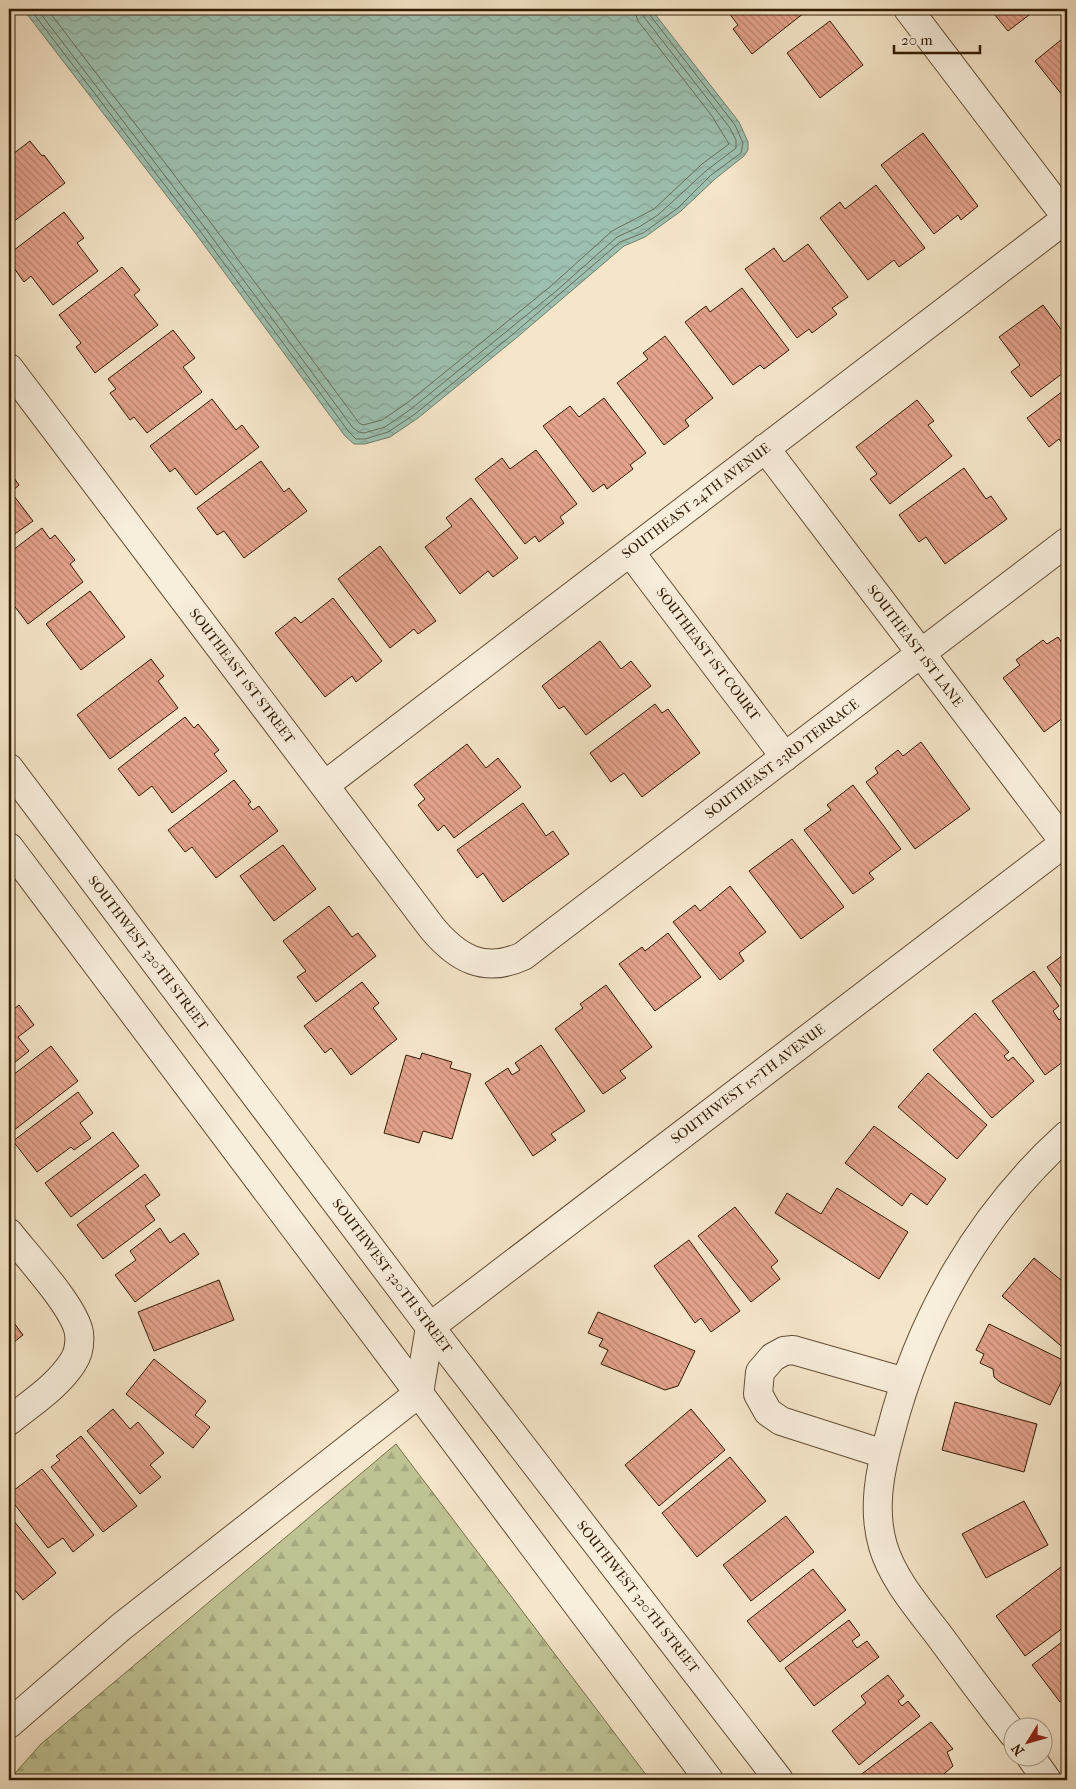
<svg xmlns="http://www.w3.org/2000/svg" width="1076" height="1789" font-family="'IM FELL French Canon',serif">
	<style>
		.forest { fill: url(#forest-firs); stroke: #786f4b }
		.water { fill: url(#water-waves); stroke: #727e6a }
		.lines { fill: none; stroke-linecap: round; stroke-linejoin: round }
		.shore { stroke: #686e59; stroke-width: 1 }
		.building { fill: url(#building-back-hatch); stroke: #321b02 }
		.minor-casing { stroke: #634e34; stroke-width: 30 }
		.tertiary-casing { stroke: #634e34; stroke-width: 30 }
		.minor { stroke: #f8eedc; stroke-width: 28 }
		.tertiary { stroke: #f8eedc; stroke-width: 28 }
		.labels { text-anchor: middle; dominant-baseline: central; stroke-width: 5; stroke-linejoin: round; paint-order: stroke }
		.street-label { font-size: 14px; fill: #321b02; stroke: #f8eedc }
	</style>
	<defs>
		<pattern id="forest-firs" width="22" height="20" patternUnits="userSpaceOnUse" patternTransform="scale(1.25)"><rect width="22" height="20" fill="#bfc394"/><path d="M5 1l3.5 6h-7zM16 11l3.5 6h-7z" fill="#a5a77e"/></pattern>
		<pattern id="water-waves" width="16" height="10" patternUnits="userSpaceOnUse" patternTransform="scale(1.25)"><rect width="16" height="10" fill="#9dc0b0"/><path d="M0 5q4-4 8 0t8 0" fill="none" stroke="#88a496"/></pattern>
		<pattern id="building-back-hatch" width="6" height="6" patternUnits="userSpaceOnUse" patternTransform="scale(1.25)"><rect width="6" height="6" fill="#e5a38d"/><path d="M-1 5l2 2M0 0l6 6M5-1l2 2" fill="none" stroke="#ba8471"/></pattern>
	</defs>
	<rect width="100%" height="100%" fill="#f5e5c9"/>
	<filter id="stains"><feTurbulence type="fractalNoise" baseFrequency=".004" numOctaves="4"/><feColorMatrix values="0 0 0 0 .2 0 0 0 0 .09 0 0 0 0 .02 0 0 0 .5 -.17"/></filter>
	<radialGradient id="worn" r=".72"><stop offset=".6" stop-color="#630" stop-opacity="0"/><stop offset="1" stop-color="#630" stop-opacity=".3"/></radialGradient>
	<path class="forest" d="M396,1444L650,1780H9L41,1744Z"/>
	<path class="water" d="M23,9H651L739,122L748,142V150L744,156L715,179L681,211L645,237L624,246L515,339L418,418L390,437L365,444H354L345,436L196,234Z"/>
	<g class="lines">
		<path class="shore" d="M30,9L200,231L349,432L356,439H365L388,432L415,414L512,335L620,242L643,233L678,208L711,175L741,153L743,143L735,125L649,14L648,9
			M37,9L205,228L353,428L359,432L364,433L385,427L411,409L555,292L617,237L639,227L658,215L707,170L736,148V140L730,128L644,17L642,9
			M47,9L211,223L359,423L363,425L382,420L407,403L551,286L612,231L654,209L702,164L729,144L712,116L638,21L634,9"/>
	</g>
	<path class="building" d="M726,9H809L752,54L733,29L738,25Z
		M990,9H1037L1008,31Z
		M830,21L863,65L820,98L787,53Z
		M1067,35V101L1035,61Z
		M923,133L978,206L961,220L958,215L934,234L881,165Z
		M30,141L42,156L44,155L65,183L9,225V157Z
		M876,185L925,248L899,267L894,260L868,280L820,218L840,202L845,209Z
		M64,212L84,238L77,243L98,271L53,305L31,276L24,282L9,261V254Z
		M808,244L848,297L832,308L837,314L812,333L809,329L797,338L745,269L774,248L784,262Z
		M122,267L140,290L134,295L158,325L95,373L76,347L81,343L59,315Z
		M742,288L789,350L764,369L760,365L733,385L685,322L706,306L710,312Z
		M1043,305L1063,332L1067,329V370L1031,397L1011,372L1020,365L999,337Z
		M173,330L195,358L183,367L202,392L147,433L134,417L130,420L110,393L116,389L108,379Z
		M665,336L713,398L685,420L689,426L664,445L617,383L648,359L643,353Z
		M1067,388V450L1059,439L1049,447L1027,418Z
		M604,398L646,453L630,465L633,469L607,489L604,484L593,492L543,426L570,406L579,417Z
		M212,399L236,430L242,425L259,447L196,495L175,468L170,472L150,446Z
		M917,400L934,421L928,425L952,456L890,504L870,479L877,474L856,447Z
		M536,450L577,504L560,517L564,523L539,542L535,536L525,544L475,479L502,458L510,469Z
		M261,461L284,492L289,488L307,511L244,558L224,531L217,535L197,508Z
		M964,468L986,499L991,496L1007,519L945,564L926,537L919,542L899,515Z
		M9,471L19,485L11,492L33,521L9,538Z
		M471,498L518,558L493,577L488,571L460,594L425,547L452,526L446,518Z
		M42,528L50,539L55,535L75,560L70,564L83,582L28,624L9,599V553Z
		M380,546L436,621L418,634L414,629L390,648L338,579Z
		M90,591L125,637L81,670L46,624Z
		M333,598L382,661L356,682L352,676L325,697L275,633L295,617L301,623Z
		M1058,637L1067,650V715L1044,732L1003,678L1020,665L1016,660L1043,640L1047,644Z
		M600,641L621,669L631,661L651,686L586,735L564,706L559,709L542,686Z
		M151,659L164,676L158,681L178,708L110,759L77,715Z
		M655,704L662,713L668,709L700,753L642,797L624,773L611,782L590,753Z
		M185,717L194,728L198,724L219,750L214,754L227,771L172,813L152,786L139,796L118,769Z
		M921,742L970,809L915,849L866,782L878,773L875,768L898,750L903,756Z
		M467,744L486,768L498,758L521,787L454,838L444,825L438,831L418,805L425,799L414,785Z
		M234,780L251,802L248,804L253,810L259,806L278,831L216,878L192,847L185,852L168,830Z
		M853,785L901,849L869,873L874,879L853,894L804,830L831,810L827,805Z
		M523,803L546,836L553,831L569,854L503,902L483,873L477,878L457,850Z
		M792,839L844,907L801,939L749,871Z
		M283,845L316,889L274,921L240,876Z
		M730,886L766,932L739,953L744,961L720,980L673,922L695,905L700,911Z
		M329,906L352,937L358,933L376,956L316,1002L297,977L306,971L283,941Z
		M668,933L701,977L655,1011L619,964L642,947L645,951Z
		M1067,952V995L1047,967Z
		M1034,971L1059,1006L1053,1011L1059,1020L1064,1016L1067,1020V1059L1045,1075L992,1001Z
		M362,982L379,1003L373,1008L397,1039L351,1075L331,1048L325,1053L304,1026Z
		M606,985L652,1047L620,1071L626,1078L603,1094L555,1029L583,1008L580,1004Z
		M19,1005L34,1025L18,1037L29,1051L9,1067V1013Z
		M975,1013L1009,1052L1004,1056L1008,1061L1013,1057L1034,1081L992,1118L933,1050Z
		M541,1045L585,1111L551,1134L556,1140L533,1156L485,1083L508,1068L512,1075L520,1070L515,1063Z
		M51,1046L78,1081L9,1134V1078Z
		M422,1053L452,1062L450,1068L471,1074L452,1139L423,1131L419,1143L384,1133L406,1055L420,1059Z
		M928,1073L987,1125L957,1159L898,1107Z
		M78,1092L93,1113L80,1123L91,1138L74,1150L71,1147L37,1172L13,1141Z
		M874,1126L946,1179L927,1205L911,1193L902,1206L845,1163Z
		M113,1132L139,1166L71,1217L45,1183Z
		M145,1174L160,1195L145,1206L155,1220L103,1259L77,1225Z
		M837,1188L908,1232L879,1279L775,1213L787,1193L821,1214Z
		M735,1207L778,1261L771,1267L780,1279L751,1302L698,1236Z
		M160,1228L170,1243L184,1233L199,1254L135,1302L115,1275L136,1260L130,1251Z
		M689,1240L740,1311L711,1332L701,1318L695,1323L654,1266Z
		M1034,1258L1067,1285V1351L1002,1296Z
		M219,1280L234,1320L154,1351L138,1312Z
		M598,1312L695,1351L678,1386L665,1390L601,1364L608,1350L599,1346L603,1339L588,1333Z
		M9,1316L23,1335L9,1346Z
		M989,1324L1067,1362V1370L1050,1405L1000,1382L994,1377L993,1369L980,1363L984,1354L976,1350Z
		M154,1359L206,1401L195,1415L210,1427L193,1448L126,1394Z
		M955,1402L1037,1424L1024,1472L942,1450Z
		M113,1409L130,1429L138,1422L164,1453L150,1465L161,1477L140,1494L87,1431Z
		M691,1409L725,1450L659,1506L625,1465Z
		M81,1436L137,1506L103,1532L51,1467L60,1460L56,1456Z
		M730,1457L766,1501L697,1557L662,1513Z
		M42,1469L94,1535L73,1552L63,1538L48,1548L9,1497V1494Z
		M1024,1501L1048,1545L986,1578L962,1534Z
		M9,1515L56,1573L23,1600L9,1583Z
		M786,1516L814,1552L751,1601L723,1565Z
		M1065,1564L1067,1568V1625L1025,1656L996,1616Z
		M813,1569L846,1610L780,1662L747,1621Z
		M849,1620L860,1635L852,1641L857,1648L867,1641L879,1657L814,1706L785,1668Z
		M1067,1638V1697L1060,1702L1032,1665Z
		M888,1675L904,1696L898,1701L902,1706L908,1701L920,1716L859,1765L832,1731L866,1703L861,1696Z
		M931,1722L953,1749L947,1752L953,1766L937,1780H862L859,1776Z"/>
	<g class="lines">
		<g class="minor-casing">
			<path id="minor" d="M9,368L432,928C457,958 484,974 523,956L1067,542
				M765,448L1065,843
				M630,552L785,757
				M325,785L1067,218L908,9
				M9,1233C26,1255 75,1307 79,1333C80,1343 79,1353 73,1362C58,1386 31,1403 9,1421
				M884,1454L781,1421L768,1412L758,1394L760,1372L773,1357L784,1351L793,1350L905,1382
				M9,1724L121,1627L419,1393L430,1327L1067,841
				M1014,1735C989,1703 965,1671 941,1638C920,1610 893,1580 883,1546C872,1509 880,1470 890,1434C919,1320 979,1214 1067,1135
				M1030,1756L1047,1780"/>
		</g>
		<g class="tertiary-casing">
			<path id="tertiary" d="M9,768L430,1327L779,1780
				M9,847L709,1780"/>
		</g>
		<use href="#minor" class="minor"/>
		<use href="#tertiary" class="tertiary"/>
	</g>
	<g class="labels">
		<g class="street-label">
			<text transform="translate(696 501) rotate(-37)">SOUTHEAST 24TH AVENUE</text>
			<text transform="translate(915 646) rotate(53)">SOUTHEAST 1ST LANE</text>
			<text transform="translate(708 654) rotate(53)">SOUTHEAST 1ST COURT</text>
			<text transform="translate(242 676) rotate(53)">SOUTHEAST 1ST STREET</text>
			<text transform="translate(782 759) rotate(-37)">SOUTHEAST 23RD TERRACE</text>
			<text transform="translate(148 953) rotate(53)">SOUTHWEST 320TH STREET</text>
			<text transform="translate(748 1084) rotate(-37)">SOUTHWEST 157TH AVENUE</text>
			<text transform="translate(392 1276) rotate(53)">SOUTHWEST 320TH STREET</text>
			<text transform="translate(638 1597) rotate(52)">SOUTHWEST 320TH STREET</text>
		</g>
	</g>
	<rect width="1076" height="1789" fill="none" stroke="#f5e5c9" stroke-width="30"/>
	<rect x="10" y="10" width="1056" height="1769" fill="none" stroke="#321b02" stroke-width="2.5"/>
	<rect x="15" y="15" width="1046" height="1759" fill="none" stroke="#321b02"/>
	<g transform="translate(1028 1742) rotate(233)"><circle r="24" fill="#f8eedc" stroke="#a99a85"/>
	<path d="M0-4L9 19L0 12L-9 19Z" fill="#8f2418"/>
	<text y="-8" font-size="14" font-weight="bold" text-anchor="middle" fill="#321b02">N</text>
	</g>
	<path d="M894 45v8h86v-8" fill="none" stroke="#321b02" stroke-width="2.5"/>
	<text x="901" y="45" font-size="15" fill="#321b02" stroke="#f8eedc" stroke-width="4" paint-order="stroke">20 m</text>
	<rect width="100%" height="100%" filter="url(#stains)"/>
	<rect width="100%" height="100%" fill="url(#worn)"/>
</svg>
